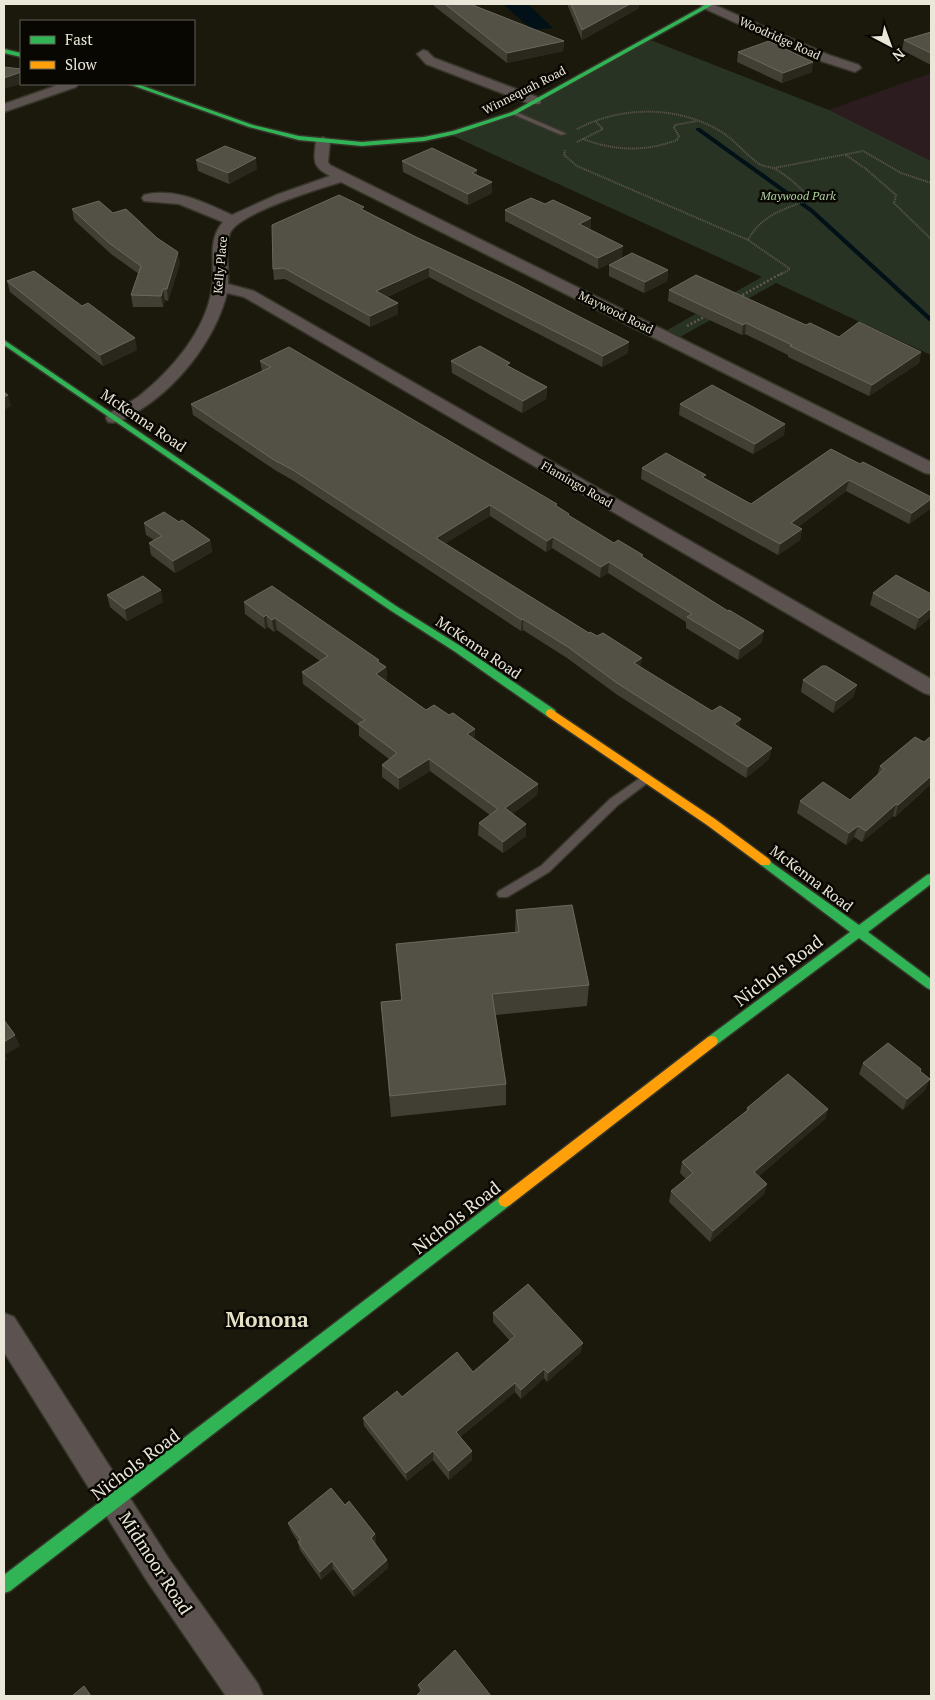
<svg xmlns="http://www.w3.org/2000/svg" width="935" height="1700" font-family="'PT Serif',serif">
	<style>
		.education { fill: #2d1c1f }
		.green { fill: #293323 }
		.water { fill: #021117 }
		.lines { fill: none; stroke-linecap: round; stroke-linejoin: round }
		.stream { fill: #021117; fill-rule: evenodd }
		.lane-casing { stroke: #36352a; stroke-width: 3 }
		.street-casing { stroke: #36352a; stroke-width: 3 }
		.fast-casing { stroke: #36352a; stroke-width: 3 }
		.slow-casing { stroke: #36352a; stroke-width: 3 }
		.path-far1 { stroke: #5e5953; stroke-width: 2; stroke-dasharray: 1 1; stroke-linecap: butt }
		.path { stroke: #5e5953; stroke-width: 2.5; stroke-dasharray: 2 2; stroke-linecap: butt }
		.lane { fill: #5c5250; fill-rule: evenodd }
		.street { fill: #5c5250; fill-rule: evenodd }
		.fast { fill: #30b455; fill-rule: evenodd }
		.slow { fill: #ff9f0a; fill-rule: evenodd }
		.wall { fill: #413f33 }
		.shaded-wall { fill: #2a281c }
		.building { fill: #535145; stroke: #6b685c }
		.labels { text-anchor: middle; dominant-baseline: central; stroke-width: 5; stroke-linejoin: round; paint-order: stroke }
		.far-street-label { font-size: 12px; fill: #eae7d9; stroke: #090702 }
		.far-park-label { font-size: 12px; font-style: italic; fill: #add0a2; stroke: #090702 }
		.street-label { font-size: 15px; fill: #eae7d9; stroke: #090702 }
		.near-street-label { font-size: 18px; fill: #eae7d9; stroke: #090702 }
		.near-quarter-label { font-size: 21px; font-weight: bold; fill: #e6e1c5; stroke: #090702 }
	</style>
	<rect width="100%" height="100%" fill="#1b190c"/>
	<path class="education" d="M931,73V161L829,110Z"/>
	<path class="green" d="M648,39L829,110L931,161V355L776,283L673,341L660,334L762,277L451,135L483,126Z"/>
	<path class="water" d="M503,4H528L553,28L532,30Z"/>
	<g class="lines">
		<path class="stream" d="M696,128H700L814,210L931,317V322L929,321L810,212L696,130Z"/>
		<g class="lane-casing">
			<path id="lane" d="M514,111L565,133L566,134L561,135L512,114L511,113Z
				M646,774L650,775L651,778L650,781L618,805L549,872L507,897H499L497,894L499,891L541,866L610,799Z"/>
		</g>
		<g class="street-casing">
			<path id="street" d="M703,4H712L829,55L859,65L861,68L855,72L821,61L703,8L701,6Z
				M423,50L427,51L434,58L540,98L541,101L540,104H530L426,64L417,54Z
				M61,84H78L76,87L4,112V104Z
				M323,137L330,141L328,162L330,165L931,462V474L925,473L341,182C319,189 238,213 230,233C224,249 229,267 228,284L254,291L931,679V695L924,693L244,297L227,293C215,341 176,390 133,414C124,419 118,424 108,422L106,418L108,414C118,408 128,404 138,397C171,371 206,331 212,288C216,266 206,241 223,222L179,204L144,201L142,198L144,195C175,187 205,203 232,215L276,195L330,176C311,166 314,160 316,141Z
				M4,1313L14,1317L169,1559L258,1684L263,1696H226L147,1581L4,1352Z"/>
		</g>
		<g class="fast-casing">
			<path id="fast" d="M707,4H714L516,114L456,134L424,141L362,146L299,140L249,127L129,84H137L253,125L299,136L362,142L424,137L453,131L512,112Z
				M4,49L21,53V57L4,53Z
				M4,340L396,606L462,647L555,710L556,713L555,716H547L454,651L390,610L4,345Z
				M765,858L859,925L927,875L931,874V884L868,932L931,979V990L927,988L859,938L716,1045L712,1046L708,1045L706,1041L708,1037L850,932L761,865L759,862L761,859Z
				M505,1195L510,1197L512,1201L510,1205L10,1591L4,1593V1575L500,1197Z"/>
		</g>
		<g class="slow-casing">
			<path id="slow" d="M551,709L715,819L769,859L771,862L769,865H761L707,825L547,716L546,713L547,710Z
				M712,1036L716,1037L718,1041L716,1045L510,1205L505,1207L500,1205L498,1201L500,1197L708,1037Z"/>
		</g>
		<path class="path-far1" d="M577,129C621,106 676,105 720,131C734,139 744,153 758,163C763,167 769,166 775,169C788,176 801,188 810,199C785,209 761,215 748,240
			M583,139C615,151 645,152 677,140L679,136L674,128L675,125L697,121
			M577,142L603,129L595,121
			M565,150L564,155L577,166L748,240L790,269L780,275
			M846,155L866,169L896,195L894,203L931,239
			M774,168L863,151L901,173L931,183"/>
		<path class="path" d="M739,297L782,273
			M687,326L706,316"/>
		<use href="#lane" class="lane"/>
		<use href="#street" class="street"/>
		<use href="#fast" class="fast"/>
		<use href="#slow" class="slow"/>
	</g>
	<path class="wall" d="M434,4H470L564,41L563,51L507,63L434,6Z
		M567,4H639V8L582,40Z
		M931,32V63L929,64L902,50L904,40Z
		M738,52L812,72L782,83L737,62Z
		M196,160L257,169L229,184L198,171Z
		M402,161L477,175L492,193L468,205L403,172Z
		M545,204L591,218V229H589L622,257L598,269L505,221V210Z
		M72,209L113,213L180,263L168,301L165,300L163,307H133L131,295L139,274L111,254L74,220Z
		M364,210L628,353L602,367L429,277L387,297L398,303V314L370,327L285,279L274,280L273,269Z
		M609,265L668,270L667,281L644,293L609,276Z
		M7,281L137,350L103,366L10,292Z
		M669,290L806,325L839,337L921,352L919,363L869,396L788,357V355L745,334L742,335L668,301Z
		M260,361L557,507L569,516L614,543L643,557L762,642L738,660L686,628V622L608,573L600,578L552,548L546,552L490,516L445,543L640,667L712,711L739,727L769,759L746,778L616,694L567,658L523,630L521,631L294,481L275,470L193,415L191,404L262,371Z
		M451,361L510,367L547,387L546,399L522,413L452,373Z
		M680,404L785,424L784,435L753,454L679,415Z
		M831,449L930,509L909,524L846,491L798,527L802,529L800,540L778,555L641,479L642,468L706,479L751,504Z
		M179,522L210,540L212,552L175,573L151,555L149,543L154,540L146,535L144,523Z
		M873,593L931,594V617L915,630L870,605Z
		M107,595L163,602L127,621L110,607Z
		M244,602L379,662L386,667L387,679L385,681L426,710L475,739L538,784L537,795L512,814L526,836L503,853L478,835L479,823L490,815L430,771L399,790L382,777V765L389,759L359,736V726L303,684L302,672L320,661L277,630L274,632L268,627L265,629L245,614Z
		M803,680L857,685L853,697L833,713L801,692Z
		M931,736V784L895,817L893,816L862,842L854,837L846,845L797,813L800,801L850,800L877,776L880,766L924,742Z
		M516,910L589,985L587,1006L496,1015L506,1084V1105L391,1117L381,1002L401,1000L396,944L515,932Z
		M863,1063L920,1071L930,1079L925,1090L903,1110L859,1074Z
		M747,1108L828,1109L825,1119L759,1176L767,1184L764,1194L710,1242L669,1202L671,1191L686,1179L680,1173L682,1162L746,1112Z
		M493,1313L581,1352L547,1382L544,1378L521,1399L515,1392L460,1437L472,1451V1460L449,1480L433,1460L407,1481L364,1426L363,1418L402,1397L473,1372L510,1341L493,1322Z
		M345,1505L375,1534L376,1542L375,1543L387,1560L388,1568L354,1597L333,1569L321,1580L300,1550L298,1542L291,1531L288,1523Z
		M418,1685L491,1696L420,1692Z"/>
	<path class="shaded-wall" d="M630,4H639V8L582,40V30Z
		M564,41L563,51L507,63V53Z
		M813,62L812,72L782,83L783,73Z
		M21,72V84L4,89V78Z
		M256,158L257,169L229,184L228,173Z
		M477,170V181L472,173Z
		M492,182V193L468,205V194Z
		M591,218V229L578,235L579,224Z
		M623,246L622,257L598,269V258Z
		M178,252L180,263L168,301L167,289Z
		M429,267V277L376,302V291Z
		M668,270L667,281L644,293L645,282Z
		M163,289L165,300L163,307L161,296Z
		M398,303V314L370,327V316Z
		M746,323L745,334L742,335L743,325Z
		M135,338L137,350L103,366L100,355Z
		M629,342L628,353L602,367L603,356Z
		M921,352L919,363L869,396L872,385Z
		M547,387L546,399L522,413L523,401Z
		M8,395L11,406L4,410V397Z
		M785,424L784,435L753,454L755,444Z
		M849,480L846,491L789,534L791,523Z
		M931,499V503L930,509L909,524L912,513Z
		M490,505V516L437,549L436,538Z
		M802,529L800,540L778,555L780,544Z
		M553,537L552,548L546,552L547,541Z
		M210,540L212,552L175,573L173,561Z
		M609,562L608,573L600,578L601,567Z
		M161,590L163,602L127,621L125,609Z
		M931,608V617L915,630L919,618Z
		M266,615L268,627L265,629L264,617Z
		M275,618L277,630L274,632L272,620Z
		M523,619V630L521,631L522,620Z
		M764,631L762,642L738,660L740,649Z
		M642,658L640,669L634,663Z
		M379,660V672L386,667L387,679L376,686V674L377,661Z
		M857,685L853,697L833,713L836,701Z
		M741,719L739,730L734,724Z
		M475,729V740L467,734Z
		M772,748L769,759L746,778L748,767Z
		M429,759L430,771L399,790V778Z
		M931,776V784L895,817L898,805Z
		M538,784L537,795L504,820L505,808Z
		M896,804L893,816L862,842L866,831Z
		M526,824V836L503,853V842Z
		M858,826L854,837L846,845L849,833Z
		M15,1035L20,1046L5,1055L7,1059L4,1062V1042Z
		M930,1079L925,1090L903,1110L907,1099Z
		M828,1109L825,1119L751,1183L754,1172Z
		M767,1184L764,1194L710,1242L713,1231Z
		M583,1343L581,1352L547,1382L548,1373Z
		M544,1369V1378L521,1399V1390Z
		M515,1383V1392L456,1440V1432Z
		M433,1451V1460L407,1481L406,1473Z
		M472,1451V1460L449,1480V1471Z
		M375,1534L376,1542L372,1546L371,1538Z
		M387,1560L388,1568L354,1597L353,1590Z
		M332,1561L333,1569L321,1580L320,1572Z"/>
	<path class="building" d="M445,4H470L564,41L507,53Z
		M571,4H630L582,30Z
		M931,32V53L904,40Z
		M769,41L813,62L783,73L738,52Z
		M4,67L21,69V72L4,78Z
		M225,146L256,158L228,173L196,160Z
		M432,148L477,170L472,173L492,182L468,194L402,161Z
		M339,195L364,207L361,209L416,237L510,281L629,342L603,356L429,267L376,291L398,303L370,316L284,268L273,269L272,225Z
		M531,198L545,204L553,200L591,218L579,224L623,246L598,258L505,210Z
		M99,201L113,213L126,209L157,238L178,252L167,289H163L161,296L131,295L141,266L109,243L72,209Z
		M632,253L668,270L645,282L609,265Z
		M34,271L82,306L88,303L135,338L100,355L7,281Z
		M696,275L806,325L810,323L839,337L859,322L921,352L872,385L790,346L792,345L746,323L743,325L669,290Z
		M480,346L510,363L506,365L547,387L523,401L451,361Z
		M289,347L557,504L555,505L569,514L568,515L614,543L618,540L643,555L641,556L728,611L729,610L764,631L740,649L687,617L692,614L609,562L601,567L553,537L547,541L490,505L436,538L589,633L590,632L597,636L603,633L642,658L634,663L712,711L720,706L741,719L734,724L772,748L748,767L617,683L568,647L523,619L522,620L293,470L274,460L191,404L271,367L260,361Z
		M712,385L785,424L755,444L680,404Z
		M4,392L8,395L4,397Z
		M831,449L860,464L863,462L931,497V499L912,513L849,480L791,523L802,529L780,544L642,468L666,453L706,475L702,477L751,504Z
		M164,512L179,522L182,520L210,540L173,561L149,543L162,536L144,523Z
		M896,575L931,594V608L919,618L873,593Z
		M143,576L161,590L125,609L107,595Z
		M272,586L379,660L377,661L386,667L376,674L426,710L434,705L449,715L453,713L475,729L467,734L538,784L505,808L526,824L503,842L479,823L498,809L429,759L399,778L382,765L397,753L358,724L365,720L302,672L328,656L275,618L272,620L266,615L264,617L244,602Z
		M822,666H826L857,685L836,701L803,680Z
		M931,736V776L898,805L896,804L866,831L858,826L849,833L800,801L823,782L850,800L884,769L880,766L915,737L924,742Z
		M572,905L589,985L492,994L506,1084L390,1096L381,1002L402,1000L396,944L519,932L516,910Z
		M4,1020L15,1035L4,1042Z
		M888,1043L921,1069L920,1071L930,1079L907,1099L863,1063Z
		M788,1074L828,1109L754,1172L767,1184L713,1231L671,1191L693,1173L682,1162L749,1109L747,1108Z
		M528,1284L583,1343L548,1373L544,1369L521,1390L515,1383L456,1432L472,1451L449,1471L433,1451L406,1473L363,1418L397,1391L402,1397L457,1352L473,1372L515,1336L493,1313Z
		M331,1488L345,1505L349,1501L375,1534L371,1538L387,1560L353,1590L332,1561L320,1572L298,1542L301,1540L288,1523Z
		M455,1650L491,1696H416L422,1690L418,1685Z
		M84,1686L91,1696H72Z"/>
	<g class="labels">
		<g class="far-street-label">
			<text transform="translate(780 38) rotate(24)">Woodridge Road</text>
			<text transform="translate(524 90) rotate(-27)">Winnequah Road</text>
			<text transform="translate(220 265) rotate(-85)">Kelly Place</text>
			<text transform="translate(616 312) rotate(26)">Maywood Road</text>
			<text transform="translate(577 484) rotate(30)">Flamingo Road</text>
		</g>
		<g class="far-park-label">
			<text x="798" y="195">Maywood Park</text>
		</g>
		<g class="street-label">
			<text transform="translate(144 420) rotate(34)">McKenna Road</text>
			<text transform="translate(479 647) rotate(34)">McKenna Road</text>
			<text transform="translate(812 878) rotate(37)">McKenna Road</text>
		</g>
		<g class="near-street-label">
			<text transform="translate(778 970) rotate(-37)">Nichols Road</text>
			<text transform="translate(456 1217) rotate(-38)">Nichols Road</text>
			<text transform="translate(135 1464) rotate(-37)">Nichols Road</text>
			<text transform="translate(156 1563) rotate(57)">Midmoor Road</text>
		</g>
		<g class="near-quarter-label">
			<text x="267" y="1319">Monona</text>
		</g>
	</g>
	<rect width="935" height="1700" fill="none" stroke="#eae7d9" stroke-width="10"/>
	<rect x="20" y="20" width="175" height="65" fill="#090702" stroke="#636158"/>
	<rect x="30" y="36" width="25" height="8" fill="#30b455" stroke="#636158"/>
	<text x="65" y="45" font-size="15" fill="#eae7d9">Fast</text>
	<rect x="30" y="61" width="25" height="8" fill="#ff9f0a" stroke="#636158"/>
	<text x="65" y="70" font-size="15" fill="#eae7d9">Slow</text>
	<g transform="translate(890 45) rotate(139)" stroke="#090702" stroke-width="4" paint-order="stroke">
	<path d="M0-4L9 19L0 12L-9 19Z" fill="#eae7d9"/>
	<text y="-8" font-size="14" font-weight="bold" text-anchor="middle" fill="#eae7d9">N</text>
	</g>
</svg>
